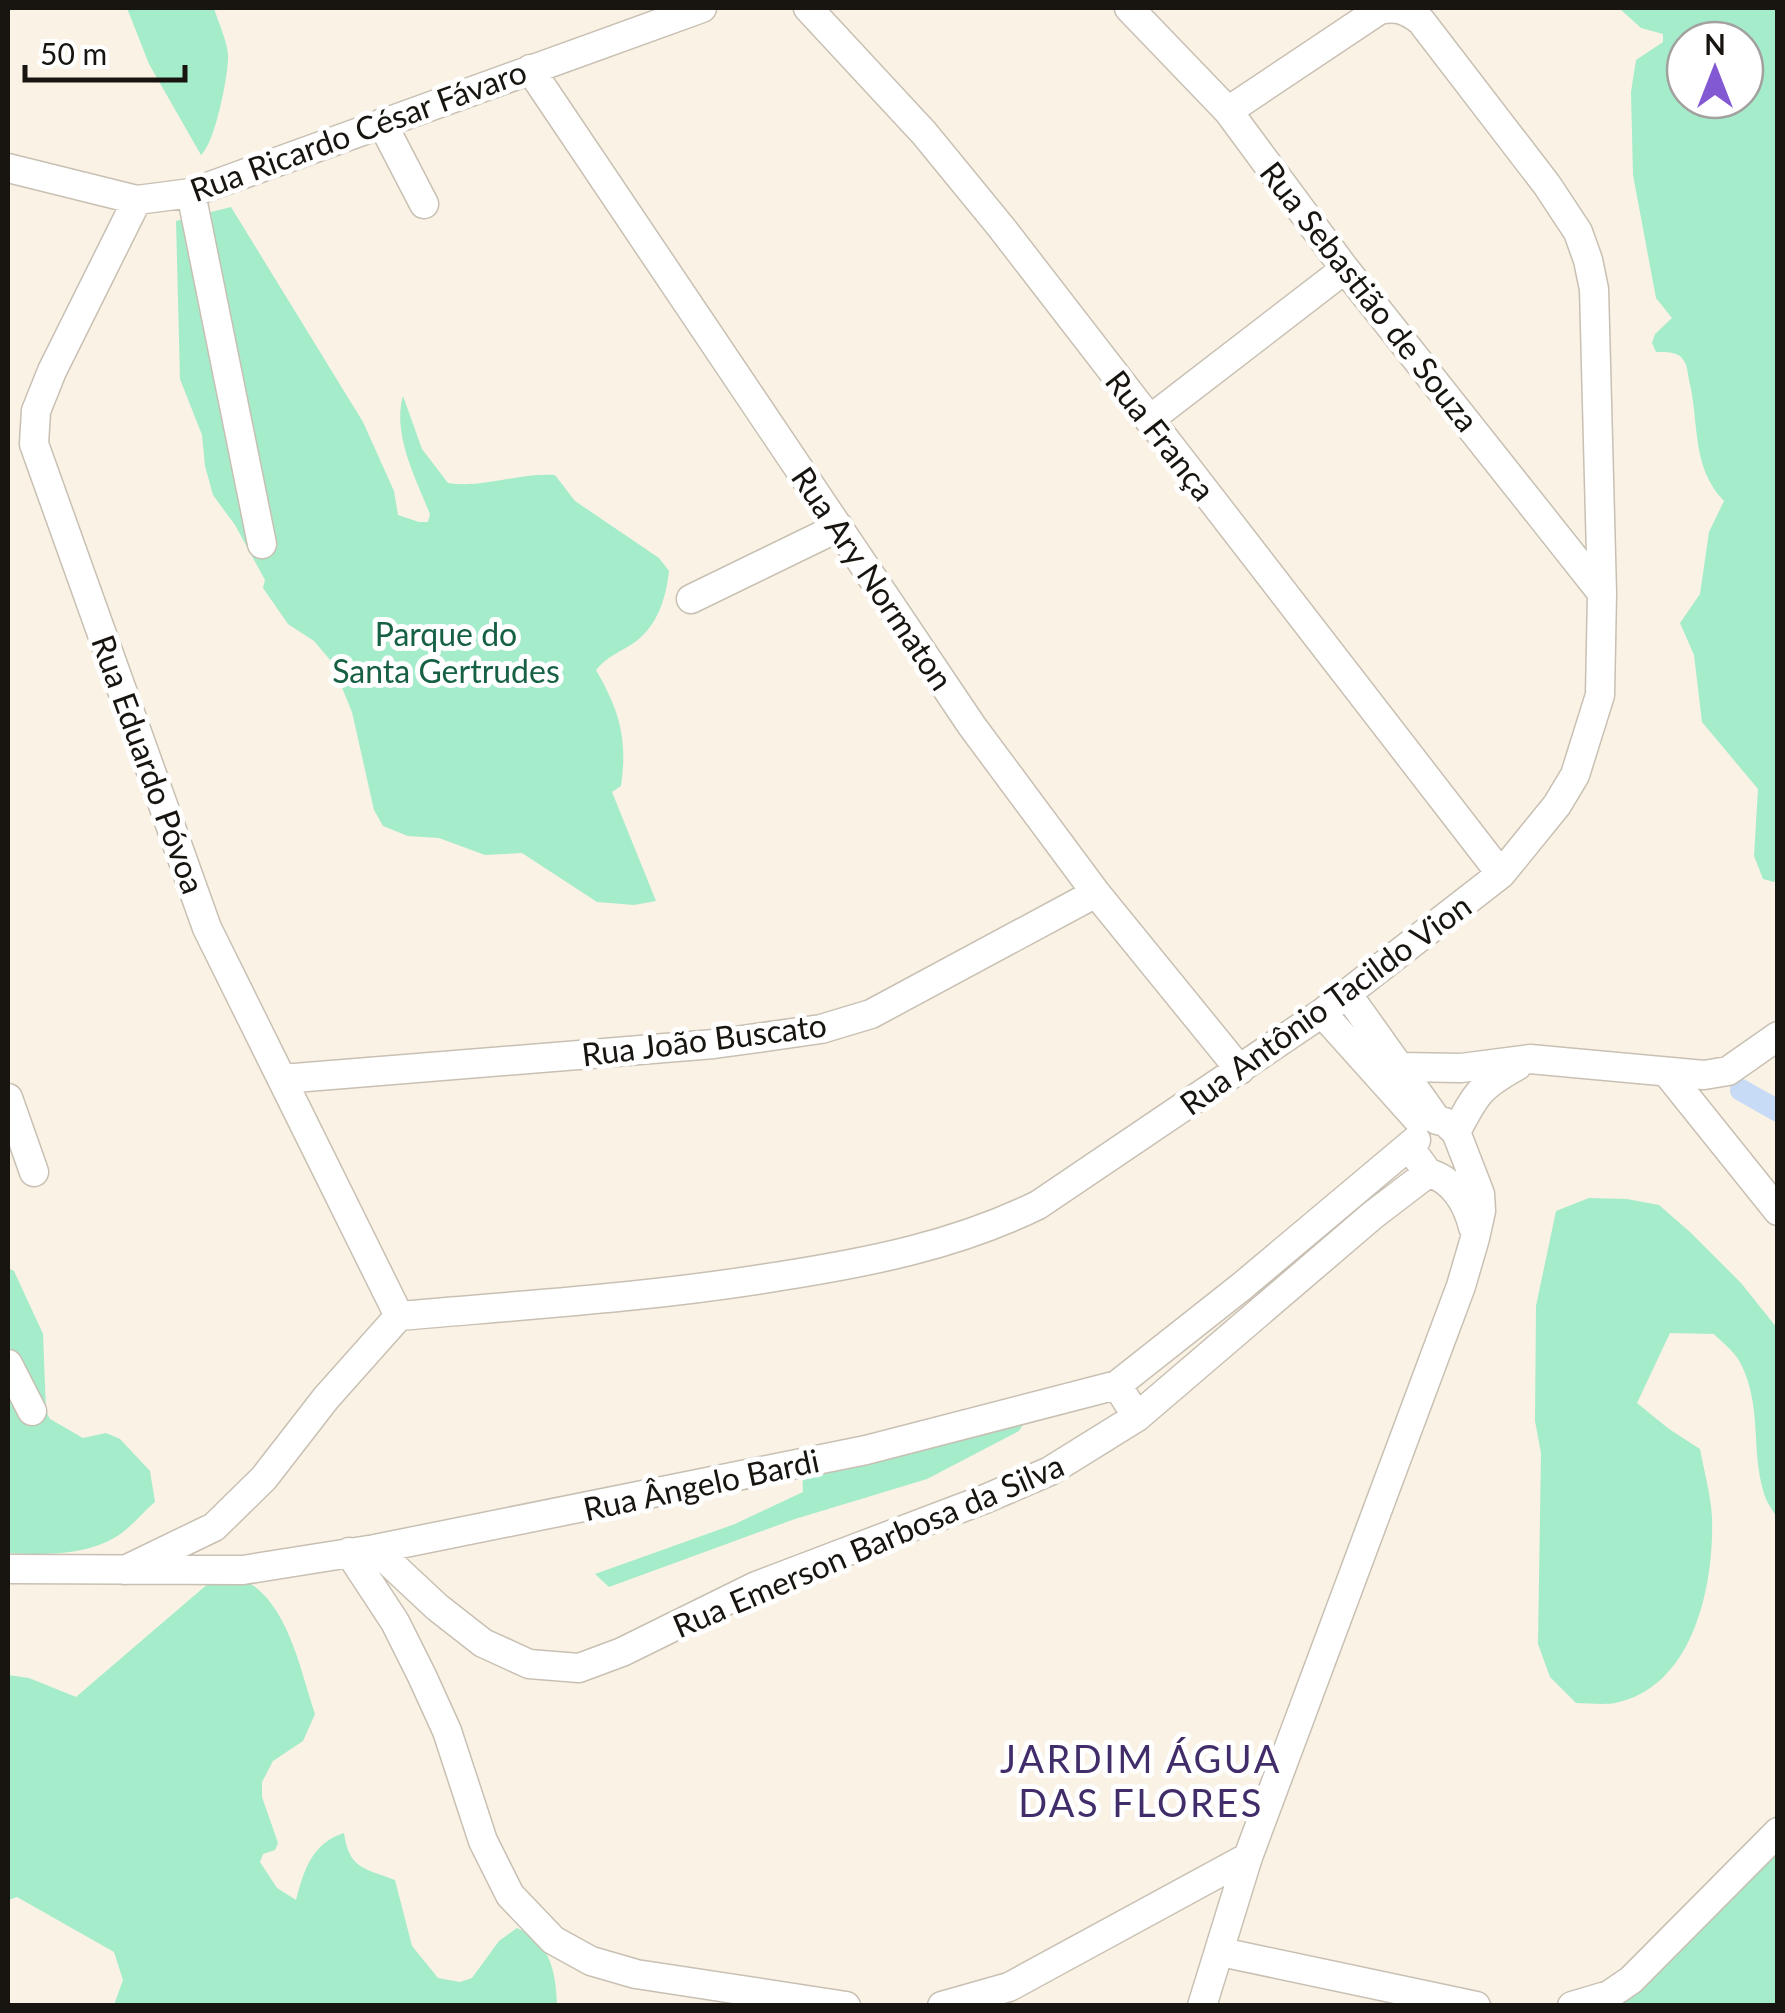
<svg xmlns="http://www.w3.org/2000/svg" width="1785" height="2013" font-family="Lato,sans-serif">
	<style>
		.green { fill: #a4ecca; fill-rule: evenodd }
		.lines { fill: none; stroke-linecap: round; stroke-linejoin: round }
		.canal { stroke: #c7daf6; stroke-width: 22 }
		.minor-casing { stroke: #c8c0b3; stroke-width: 31 }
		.minor { stroke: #fff; stroke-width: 28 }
		.labels { text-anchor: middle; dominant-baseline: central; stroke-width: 10; stroke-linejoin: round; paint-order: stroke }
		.street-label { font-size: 32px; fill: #181510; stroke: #fff }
		.park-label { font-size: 32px; fill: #166044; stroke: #fff }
		.quarter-label { font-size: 38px; letter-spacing: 2.5px; fill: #412d69; stroke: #fff }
	</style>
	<rect width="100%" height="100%" fill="#faf2e4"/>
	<path class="green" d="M127,8H214C218,22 227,40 228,55C229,73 215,144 201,155L149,64Z
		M1619,8H1777L1778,879L1774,882L1763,879L1754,856L1758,789L1702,722L1694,655L1680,623L1700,594L1709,532L1724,501C1692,468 1699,426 1690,384C1688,378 1688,366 1684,361C1679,351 1666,352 1656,352L1652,343L1655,334L1672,318L1656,298L1633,175L1631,92L1636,60L1663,42V34L1641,28ZM1685,40H1745V100H1685Z
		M231,207L363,422L394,491L398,515L419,522H428L430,514C416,479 392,434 403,396L422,449L448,483C484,489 519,472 555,475L575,501L659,558L669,571C666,598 658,625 635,642C621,652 608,655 596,670C619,710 628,738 621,786L612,792L656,901L634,905L597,902L522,853L485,855L439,838L408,836L383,826L374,810L352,712L331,661L314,641L288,624L263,588L265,580L235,525L213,495L205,466L202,435L180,379L176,221Z
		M1589,1198L1627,1199L1659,1205L1690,1232L1741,1283L1777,1328V1518C1772,1509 1765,1500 1763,1490C1751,1447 1762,1407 1741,1364C1736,1353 1723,1343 1714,1334L1670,1333L1637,1403L1669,1429L1700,1449C1704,1471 1711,1495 1712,1518C1714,1585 1694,1687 1615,1703C1603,1705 1588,1703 1576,1703L1550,1677L1538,1644L1541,1453L1535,1421L1536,1306L1556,1211Z
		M8,1268L14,1271L43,1334L46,1411L50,1419L83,1438L106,1433L120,1439L150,1471L155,1502C143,1512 132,1526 119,1535C87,1556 43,1555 8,1553Z
		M1031,1412L1019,1431L927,1479L795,1519L609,1587L595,1574L735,1524L803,1492L802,1468Z
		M235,1576C287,1594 299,1667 315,1714L303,1741L273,1761L262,1782V1797L278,1843L275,1850L263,1854L260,1862L277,1888L296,1900C304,1870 312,1843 344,1833C349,1869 364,1868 395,1880L412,1946L438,1978L460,1982L472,1978L499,1941L517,1928C550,1941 556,1972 557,2005H114L123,1980L114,1952L17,1897L8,1900V1675L29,1678L76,1697L210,1582Z
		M1777,1813V2005L1621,2006L1669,1963Z"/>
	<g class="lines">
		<path class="canal" d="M1741,1090L1778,1111"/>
		<g class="minor-casing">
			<path id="minor" d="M808,8L924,133L1001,227L1501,874
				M1129,8L1228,111L1345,269L1602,593
				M530,69L972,726L1096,893L1240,1070
				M382,123L424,204
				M8,168L137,200L191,193L702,8
				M191,193L262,544
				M137,200L52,371L36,411L34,444L207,928L399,1316
				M1149,420L1345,269
				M691,599L839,527
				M1322,1013L1418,1120
				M1400,1067L1461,1068L1530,1059L1704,1075L1728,1071L1778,1036
				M1668,1074L1778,1211
				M282,1079L714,1044L821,1029L871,1014L1096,893
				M8,1098L34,1172
				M1456,1132C1476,1094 1479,1087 1517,1066
				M1418,1159L1428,1173C1453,1179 1467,1203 1473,1227
				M8,1364L32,1411
				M1117,1385L1241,1287L1416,1140
				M375,1549L437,1607L483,1643L529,1664L579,1668L622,1652L756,1586L985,1499L1050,1471L1137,1417L1373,1215L1428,1173
				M349,1552L395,1622L422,1676L447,1731L483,1841L510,1895L553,1940L591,1961L636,1974L846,2006
				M8,1569L243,1570L375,1549L866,1450L1117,1385L1137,1417
				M125,1570L214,1527L264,1478L326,1398L399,1316C526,1305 654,1297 781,1276C870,1262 956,1245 1038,1205L1322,1013L1501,874L1557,805L1575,775L1600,695L1602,593L1594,289L1588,260L1578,232L1547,185L1421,21C1407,10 1397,6 1379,10L1228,111
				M1221,1952L1476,2006
				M942,2006L1009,1987L1248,1857
				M1202,2006L1248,1857L1461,1286L1475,1238L1481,1211L1480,1194L1456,1132L1445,1122L1437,1120L1348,995
				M1572,2006L1609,1995L1631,1980L1778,1832"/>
		</g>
		<use href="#minor" class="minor"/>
	</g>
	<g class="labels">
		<g class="street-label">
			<text transform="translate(358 130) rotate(-20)">Rua Ricardo César Fávaro</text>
			<text transform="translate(1370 296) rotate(52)">Rua Sebastião de Souza</text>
			<text transform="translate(1161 435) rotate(52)">Rua França</text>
			<text transform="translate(873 578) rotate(56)">Rua Ary Normaton</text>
			<text transform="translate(149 764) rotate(70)">Rua Eduardo Póvoa</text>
			<text transform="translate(1325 1004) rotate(-36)">Rua Antônio Tacildo Vion</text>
			<text transform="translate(704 1039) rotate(-7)">Rua João Buscato</text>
			<text transform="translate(701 1484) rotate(-12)">Rua Ângelo Bardi</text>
			<text transform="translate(868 1545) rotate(-23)">Rua Emerson Barbosa da Silva</text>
		</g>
		<g class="park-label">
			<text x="446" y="633">Parque do<tspan x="446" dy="37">Santa Gertrudes</tspan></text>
		</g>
		<g class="quarter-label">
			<text x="1141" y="1758">JARDIM ÁGUA<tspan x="1141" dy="44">DAS FLORES</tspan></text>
		</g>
	</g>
	<rect width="1785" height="2013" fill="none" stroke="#181510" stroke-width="20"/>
	<g transform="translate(1715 70)"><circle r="48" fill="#ffffff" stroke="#a3a19f" stroke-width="2.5"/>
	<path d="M0-8L18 38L0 25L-18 38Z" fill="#8359d3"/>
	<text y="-15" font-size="28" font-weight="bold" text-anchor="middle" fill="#181510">N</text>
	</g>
	<path d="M25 65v15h160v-15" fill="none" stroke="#181510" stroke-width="5"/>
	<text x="40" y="65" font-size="30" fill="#181510" stroke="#ffffff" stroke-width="8" paint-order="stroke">50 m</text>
</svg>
